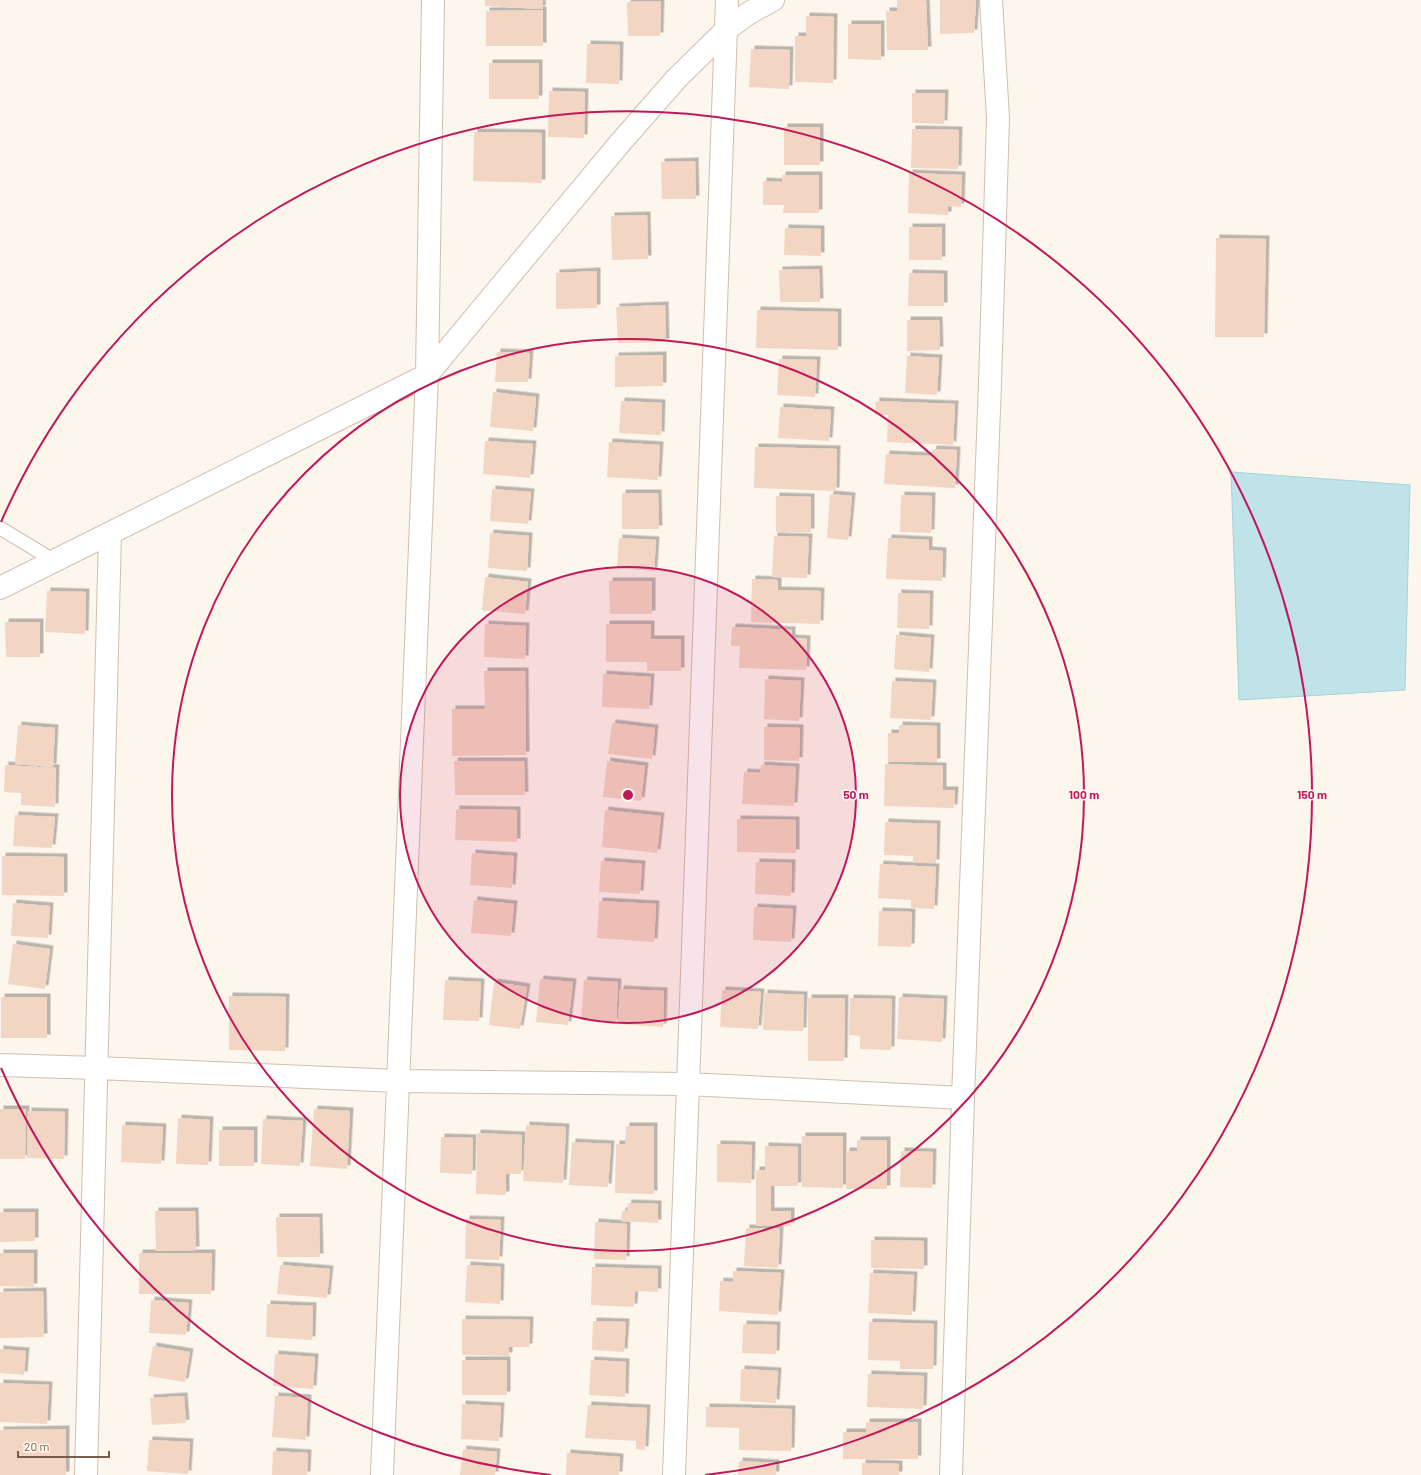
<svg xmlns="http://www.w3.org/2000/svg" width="1421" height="1475" font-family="Barlow,sans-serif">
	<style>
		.water { fill: #bfe3e8; stroke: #a5d3da }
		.building { fill: #f3d5c3; filter: url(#shadow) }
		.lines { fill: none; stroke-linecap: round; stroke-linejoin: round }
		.service-casing { stroke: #d1beb0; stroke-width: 15 }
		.minor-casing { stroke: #d1beb0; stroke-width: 24 }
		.service { stroke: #fff; stroke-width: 13 }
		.minor { stroke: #fff; stroke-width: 22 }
		.ring { fill: none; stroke: #c2185b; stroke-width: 2 }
		.centre { fill: #c2185b; stroke: #fffaf3; stroke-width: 2 }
		.ring-label { font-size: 12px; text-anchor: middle; font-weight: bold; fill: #c2185b; stroke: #fffaf3; stroke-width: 3; stroke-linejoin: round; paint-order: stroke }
	</style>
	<defs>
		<filter id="shadow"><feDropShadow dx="3.5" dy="-3.5" stdDeviation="0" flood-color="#0004"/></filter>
	</defs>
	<rect width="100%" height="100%" fill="#fdf6ec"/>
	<path class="water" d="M1231,472L1410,485L1405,690L1239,700Z"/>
	<path class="building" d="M485,0H543L542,9L485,6Z
		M897,0H926L928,50H887L886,11H897Z
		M940,0H976L974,33L940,34Z
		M661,1L660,36H628L627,2Z
		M543,10V46H486V11Z
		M806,16L834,17L833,83L795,82V36H806Z
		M848,24H881V60L848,59Z
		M587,44L620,45L619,84L586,83Z
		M751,49L790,50L789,89L749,87Z
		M489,63H539V99H489Z
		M549,91L585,92L584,138L548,137Z
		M912,93H945L944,124L912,123Z
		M784,127H820V165H784Z
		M912,129L959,130L958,169L911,168Z
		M474,132L542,133V183L473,181Z
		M695,161L696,199H662L661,162Z
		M909,173L962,175L961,207L948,206V215L908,213Z
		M782,175H819V213H783L784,205H763V181L782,182Z
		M647,215L648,259L612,260L611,216Z
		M909,227H942V260H909Z
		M785,228L821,229V256L784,255Z
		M1216,238L1266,239L1264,337H1215Z
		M819,269L820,302H780L779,270Z
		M597,271V308L556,309V273Z
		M909,273L944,274V306H908Z
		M665,305L666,342L618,343L616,307Z
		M757,310L838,312V350L756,348Z
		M907,320H939L940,350L907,351Z
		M497,352L530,353L528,382H495Z
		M663,355V386L615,387V356Z
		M907,356L939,358L937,395L905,393Z
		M779,359L817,360L815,397L777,395Z
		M493,392L536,397L533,431L490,427Z
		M621,401L662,403L661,435L619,433Z
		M876,401L955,404L953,445L887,442L888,415H875Z
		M780,407L831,410L829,441L778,438Z
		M485,441L533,444L530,478L483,474Z
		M609,442L660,445L658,480L607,477Z
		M755,447L837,449L836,491L754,488Z
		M933,449L957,450L955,488L884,484L886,454L932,456Z
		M492,489L531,492L528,524L490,521Z
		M622,493H658L659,529H622Z
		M830,494L852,496L848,540L827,538Z
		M901,495L932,496L931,533L900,532Z
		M776,496L811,497V532H776Z
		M490,533L529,536L527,571L488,568Z
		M774,536L809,537L807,578L772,577Z
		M619,538L656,540L654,571L617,568Z
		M888,538L929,540V550L943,551L942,581L886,579Z
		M485,577L528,582L525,614L482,610Z
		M752,579L778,580V590L821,591L820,624L751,622Z
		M609,581H652V614H610Z
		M47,591L86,592L85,634L45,632Z
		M898,593L930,594L929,629L897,628Z
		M5,622H40V657H6Z
		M485,624L526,626L525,659L484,657Z
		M606,624H651V639H681V671H647V662H606Z
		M732,627L792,630V638L807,639L806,670L739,668L740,646H731Z
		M896,635L931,638L929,672L894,669Z
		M484,671H525L526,755L452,756V709H485Z
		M603,674L651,677L649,709L602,707Z
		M765,679L801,681L799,721L764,719Z
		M892,681L933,683L931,720L890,718Z
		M612,723L655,728L652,759L608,754Z
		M18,725L55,728L53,767L15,764Z
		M899,725L937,726V762H888V733H899Z
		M764,727L800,728L799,761L764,760Z
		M454,761H524L525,795H455Z
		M607,761L645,766L641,801L603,797Z
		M885,764L943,766V790H955L954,808L884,806Z
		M5,765L56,768L55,807L21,805V793L4,792Z
		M761,765L796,767L794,806L742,804L744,772L760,773Z
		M456,809L517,810V842L455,840Z
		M605,810L661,816L657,853L602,847Z
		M15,815L55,817L52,848L13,846Z
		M737,819L796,820V853L737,852Z
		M885,822L937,824L936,863H913V856L884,855Z
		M472,853L514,856L512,888L470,885Z
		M2,856L64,857V896L2,895Z
		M601,861L642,864L640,894L599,892Z
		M756,862L792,863L791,896L755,894Z
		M880,864L936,867L934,909L911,908V900L878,898Z
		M474,900L514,904L511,936L471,933Z
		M599,901L656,904L654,942L597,938Z
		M13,903L50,906L48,938L11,936Z
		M754,907L793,909L791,942L753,940Z
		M879,911L912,912L911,947L878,946Z
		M13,944L50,949L45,989L8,984Z
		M540,979L573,982L568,1025L536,1022Z
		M445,980L481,982L479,1021L443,1020Z
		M584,980L618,982L616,1023L581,1020Z
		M494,982L527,987L520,1029L489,1025Z
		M620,989L664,991L663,1027L618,1024Z
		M722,990L761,992L758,1029L720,1027Z
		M764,993L804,995L803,1031L763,1030Z
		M229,996L286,997L285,1051L229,1050Z
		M1,997H47V1038H1Z
		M899,997L944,999L942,1042L897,1039Z
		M808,998H845L844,1061H808Z
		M850,998L892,999L891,1050L860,1049V1036L849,1035Z
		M0,1109H26L25,1159H0Z
		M314,1109L350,1111L347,1169L310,1166Z
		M28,1111L65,1112L64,1159L27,1158Z
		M178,1118L210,1120L208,1165L176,1164Z
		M263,1119L303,1121L300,1166L261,1164Z
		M122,1125L163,1127L161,1164L121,1162Z
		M526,1125L566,1127L563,1183L523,1181Z
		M626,1126H654V1194L615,1193L616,1144H625Z
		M219,1130H254V1166H219Z
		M477,1133L522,1135L521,1174H506V1195L476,1194Z
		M802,1136H843V1188L802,1187Z
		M441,1137L473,1138L472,1174L440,1173Z
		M857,1140H887V1189H846V1151H857Z
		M572,1142L611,1144L608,1187L569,1185Z
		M717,1144L752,1145L751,1183L717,1182Z
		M765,1146L798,1147V1186H771V1211H791V1226H756V1170H765Z
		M901,1151L933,1152L932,1188L900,1187Z
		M628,1203L658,1204V1223L621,1221L622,1211H627Z
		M155,1211H195L196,1250L156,1251Z
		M0,1212H35V1241L0,1242Z
		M276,1217H319L320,1257H277Z
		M466,1219L501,1220L499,1260L465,1259Z
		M595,1222L627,1224L626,1260L594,1259Z
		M746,1228L780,1229L778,1268L744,1266Z
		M871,1240L924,1241V1269L871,1268Z
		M0,1253H34V1287L0,1286Z
		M139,1253H212L211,1294H139Z
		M280,1265L330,1269L327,1298L277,1294Z
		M467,1265L501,1267L500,1304L465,1302Z
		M592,1267L658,1269V1292L635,1291L634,1307L591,1305Z
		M733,1271L781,1273L778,1315L719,1311L720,1281L733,1282Z
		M870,1273L914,1275L912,1315L868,1313Z
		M43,1291L44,1337L0,1338V1292Z
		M151,1300L189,1303L186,1335L149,1333Z
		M267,1304L313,1306L312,1340L266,1337Z
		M462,1319L530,1320L529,1347H509V1356L462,1355Z
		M593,1321L626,1322L624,1352L592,1350Z
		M869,1322L934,1324L933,1369H900V1361L868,1360Z
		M743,1324L777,1325L776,1354L742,1353Z
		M153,1346L190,1352L185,1382L148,1376Z
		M0,1349L26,1351L24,1375L0,1373Z
		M275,1354L315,1357L313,1389L273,1386Z
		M462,1360H507V1395H462Z
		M591,1360L626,1362L625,1397L589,1395Z
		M741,1369L778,1371L776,1403L740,1401Z
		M868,1374L924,1376L923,1409L867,1407Z
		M0,1383L49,1385L47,1424L0,1422Z
		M184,1396L186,1423L152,1425L150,1398Z
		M275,1396L308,1398L306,1440L272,1437Z
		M462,1404L501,1406L499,1441L461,1439Z
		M588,1405L647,1408L645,1450L636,1449V1441L585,1438Z
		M706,1407L792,1409L791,1451L739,1450V1428L706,1427Z
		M866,1422H918V1459H843V1432H866Z
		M66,1429V1475H0V1430Z
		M149,1440L190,1442L188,1474L147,1471Z
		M463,1449L497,1452L495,1475H460Z
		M273,1451L308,1453L307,1475H272Z
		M567,1453L620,1457L619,1475H566Z
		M739,1461L776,1463V1475H738Z
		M862,1463L899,1464V1475H862Z"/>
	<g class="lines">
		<g class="service-casing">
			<path id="service" d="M0,528L53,560"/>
		</g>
		<g class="minor-casing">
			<path id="minor" d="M0,588L427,375L620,143L677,78L727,29L749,13L773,0
				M0,1065L97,1068L398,1081L688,1084L963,1098
				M86,1475L110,533
				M382,1475L427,375L433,0
				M674,1475L727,0
				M951,1475L963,1098L990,383L998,118L991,0"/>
		</g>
		<use href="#service" class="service"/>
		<use href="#minor" class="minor"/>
	</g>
	<circle cx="628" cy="795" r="228" fill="#c2185b" fill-opacity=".12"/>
	<g class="ring">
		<circle cx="628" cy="795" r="228"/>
		<circle cx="628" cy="795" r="456"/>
		<path d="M551 1475A684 684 0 0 1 1 1068M1 522A684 684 0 1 1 705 1475"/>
	</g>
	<circle cx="628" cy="795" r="6" class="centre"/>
	<g class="ring-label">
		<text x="856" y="799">50 m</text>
		<text x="1084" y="799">100 m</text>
		<text x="1312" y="799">150 m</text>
	</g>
	<path d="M18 1451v6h91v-6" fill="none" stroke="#7a5c4d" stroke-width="2"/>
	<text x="24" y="1451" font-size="12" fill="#7a5c4d" stroke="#fffaf3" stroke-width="3" paint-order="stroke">20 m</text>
</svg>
